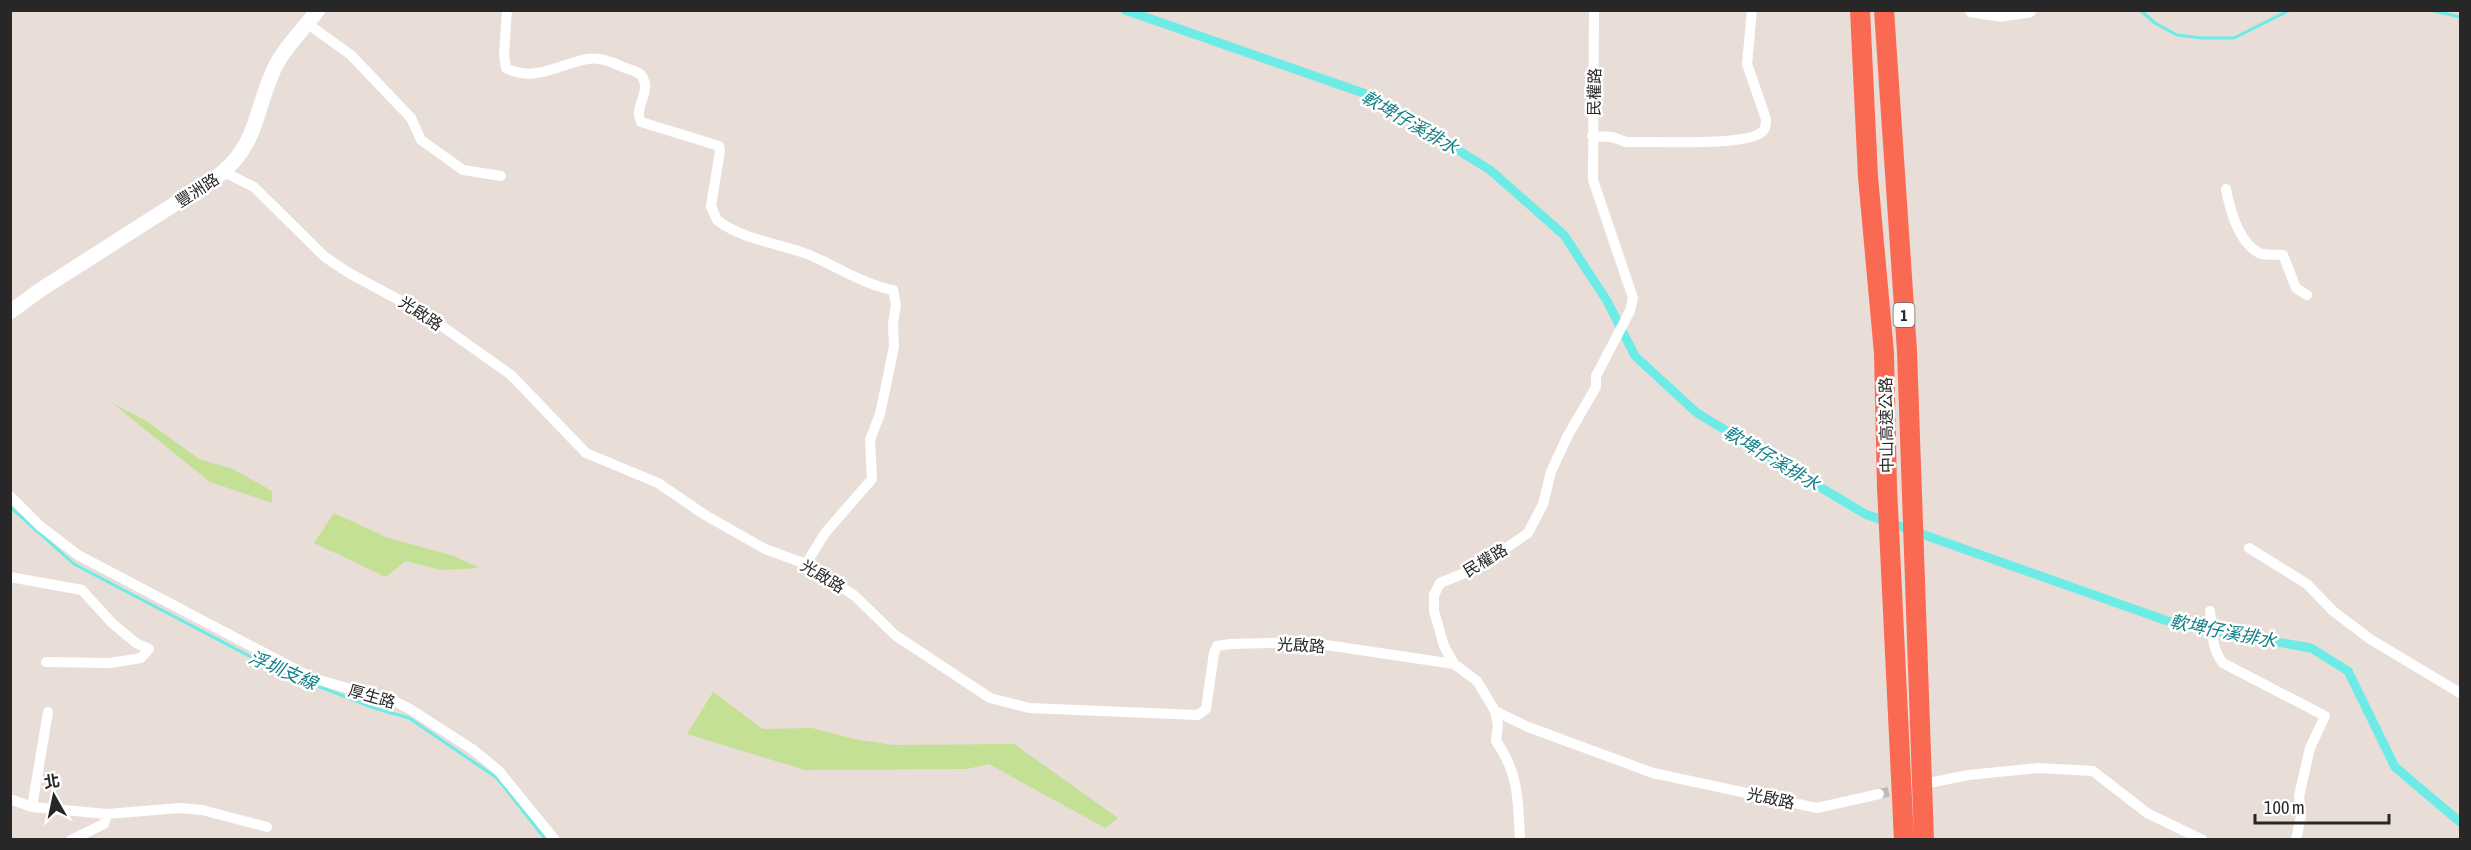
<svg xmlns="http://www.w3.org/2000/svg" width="2471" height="850" font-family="'Asap Condensed','Noto Sans TC',sans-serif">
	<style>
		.green { fill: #c4e095 }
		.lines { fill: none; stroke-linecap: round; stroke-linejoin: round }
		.stream { stroke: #6cebe7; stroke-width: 3 }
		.canal { stroke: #6cebe7; stroke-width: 9 }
		.street-tunnel { stroke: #c2b9b5; stroke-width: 10; stroke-dasharray: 10 5; stroke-linecap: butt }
		.street { stroke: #fff; stroke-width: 10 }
		.secondary { stroke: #fff; stroke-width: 15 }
		.highway { stroke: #fa6a53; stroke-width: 20 }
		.labels { text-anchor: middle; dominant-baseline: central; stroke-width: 5; stroke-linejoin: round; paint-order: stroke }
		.shield { fill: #fff; stroke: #686868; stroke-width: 1.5 }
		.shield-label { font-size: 15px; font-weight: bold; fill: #272727 }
		.street-label { font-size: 16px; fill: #272727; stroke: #fff }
		.water-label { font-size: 18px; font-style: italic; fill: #107f85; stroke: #fff }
	</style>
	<rect width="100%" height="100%" fill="#e9ddd8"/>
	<path class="green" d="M112,403L148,422L199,459L233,469L272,491V503L210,482Z
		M334,513L388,538L454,556L480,568L441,570L406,561L386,577L314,543Z
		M713,692L763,729L812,728L854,739L893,745L1014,744L1118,818L1105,828L989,764L967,769L805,770L687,734Z"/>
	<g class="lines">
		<path class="stream" d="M2140,10L2155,23L2177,35L2202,38H2234L2290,10
			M2431,10L2460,17
			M10,507L74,564L274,669L374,708L409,718L497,778L546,840"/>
		<path class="canal" d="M1125,10L1369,95L1490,170L1564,235L1607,301L1635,356L1697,413L1865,514L2176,624L2311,648L2348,671L2395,767L2460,822"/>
		<path class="street-tunnel" d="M1879,794L1905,788"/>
		<path class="street" d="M507,10L504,54L506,68C534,83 560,64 587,59C600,57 612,62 623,67C629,70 640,71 643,78C651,92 633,108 641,122L719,146L720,151L711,206L717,220C744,241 781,243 812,256C839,268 863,284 893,290L896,305L893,324L894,347L880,414L870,440L872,479L825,533L806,564
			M308,24L351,55L411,118L421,140L463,170L501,176
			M1592,136L1612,137L1626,142C1652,141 1745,147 1762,132C1766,129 1766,124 1766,119L1747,64L1752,10
			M224,172L254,187L325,257L349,273L425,314L511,375L586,453L658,483L705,515L765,549L806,564L855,596L895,635L990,698L1029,708L1198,715L1206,709L1214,653L1217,646L1230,644L1306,642L1454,664
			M2226,189C2230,210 2238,242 2259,253C2265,256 2276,254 2283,255L2296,288L2307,295
			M10,496L40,526L78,555L312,678L396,702L410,709L472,749L498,770L555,840
			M2249,548L2307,584L2333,611L2370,639L2460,693
			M10,577L82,590L112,623L136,643L149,649L141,658L110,663L46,662
			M2210,611C2212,628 2211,649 2223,663L2325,716L2310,748L2299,796L2301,816L2296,840
			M1495,711L1528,727L1653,773L1817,808L1879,794
			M1929,783L1968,775L2038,768L2093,771L2147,813L2203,840
			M10,799L32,807L107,814L180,808L202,810L267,827
			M32,807L48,712
			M71,840L104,824L107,814
			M1520,840C1518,801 1519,773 1496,741L1498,725L1495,711L1477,681L1454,664L1444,646L1434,611V595L1440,583L1477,568L1528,533L1543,504L1551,472L1567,437L1596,387V376L1630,311L1633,298L1593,180L1594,10"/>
		<path class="secondary" d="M1972,10L2001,14L2029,10
			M10,312L40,290L217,177C260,144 254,109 276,65C286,46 305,27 318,10"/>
		<path class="highway" d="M1860,10L1868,177L1884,353L1887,487L1904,840
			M1884,10L1907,351L1924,840"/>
	</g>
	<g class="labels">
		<rect class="shield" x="1893.5" y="303" width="21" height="24" rx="4.5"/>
		<g class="shield-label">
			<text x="1904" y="315">1</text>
		</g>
		<g class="street-label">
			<text transform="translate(1594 92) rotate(-89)">民權路</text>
			<text transform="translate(197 190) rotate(-33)">豐洲路</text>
			<text transform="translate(421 313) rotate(33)">光啟路</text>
			<text transform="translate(1886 425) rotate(-91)">中山高速公路</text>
			<text transform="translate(1485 560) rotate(-31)">民權路</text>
			<text transform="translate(823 576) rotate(31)">光啟路</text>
			<text transform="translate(1301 645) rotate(3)">光啟路</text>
			<text transform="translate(372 696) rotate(16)">厚生路</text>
			<text transform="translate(1771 798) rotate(12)">光啟路</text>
		</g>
		<g class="water-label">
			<text transform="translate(1410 122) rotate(30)">軟埤仔溪排水</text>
			<text transform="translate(1772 458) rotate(31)">軟埤仔溪排水</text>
			<text transform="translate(2223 631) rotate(11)">軟埤仔溪排水</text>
			<text transform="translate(283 670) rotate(23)">浮圳支線</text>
		</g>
	</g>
	<rect width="2471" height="850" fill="none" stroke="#272727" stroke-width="24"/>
	<g transform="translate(54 796) rotate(351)" stroke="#ffffff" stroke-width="4.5" paint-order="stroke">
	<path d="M0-4.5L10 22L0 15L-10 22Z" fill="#272727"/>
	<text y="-9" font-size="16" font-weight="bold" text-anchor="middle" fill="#272727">北</text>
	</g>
	<path d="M2255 814v9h134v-9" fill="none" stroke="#272727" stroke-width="3"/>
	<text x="2264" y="814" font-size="18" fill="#272727" stroke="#ffffff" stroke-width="4.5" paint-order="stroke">100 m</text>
</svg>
